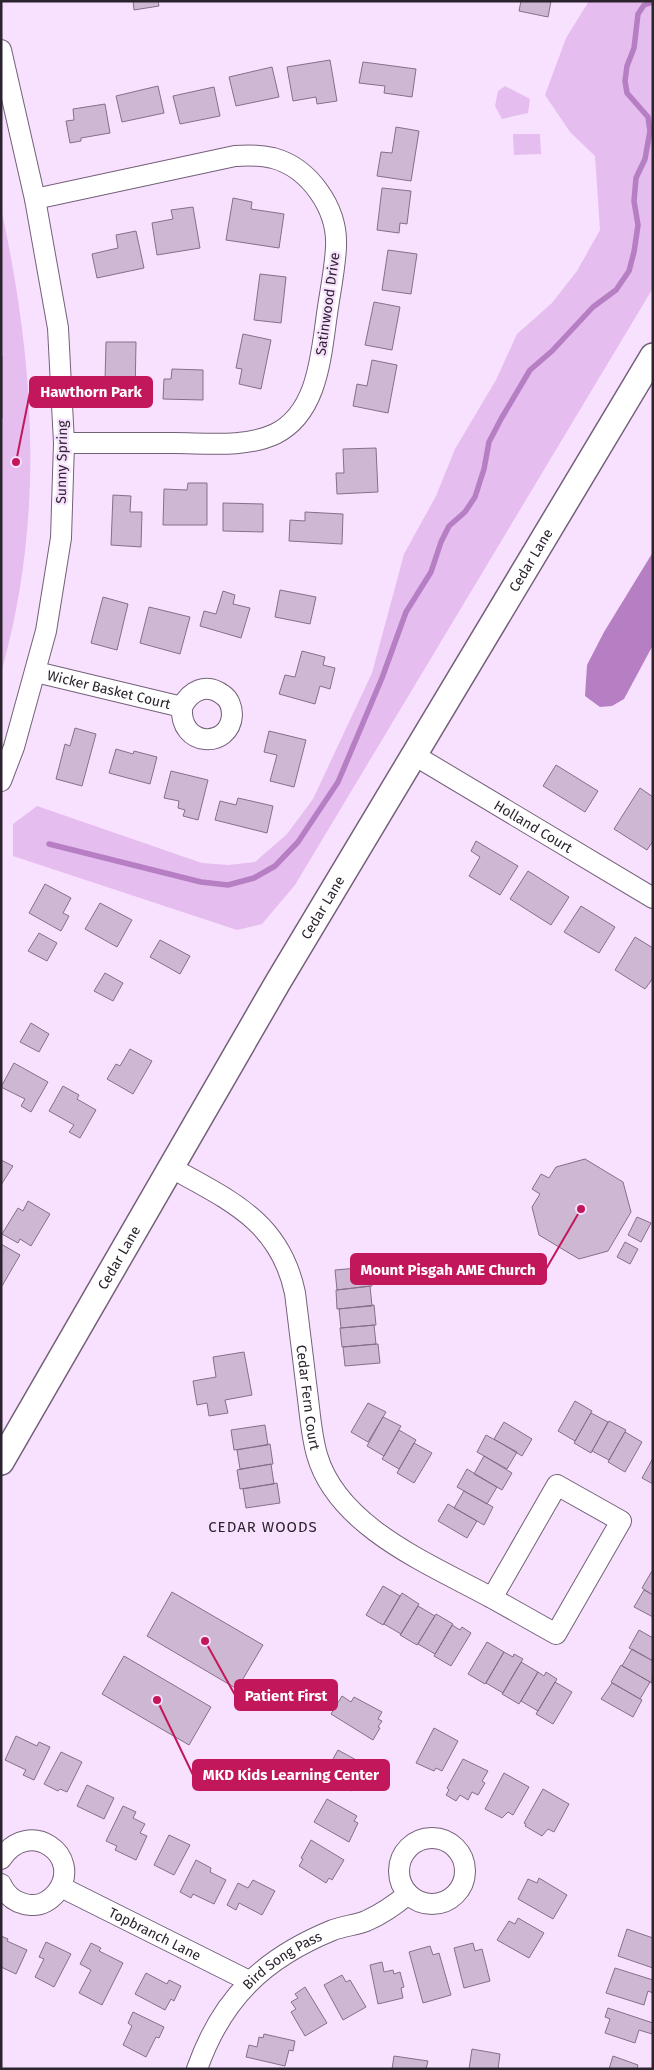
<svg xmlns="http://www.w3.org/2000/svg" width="654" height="2070" font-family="'Fira Sans',sans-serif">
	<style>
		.green { fill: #e5bdef }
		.water { fill: #b67fc4 }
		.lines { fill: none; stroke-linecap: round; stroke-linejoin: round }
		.stream { stroke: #b67fc4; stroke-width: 5.5 }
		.building { fill: #ceb7d3; stroke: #847089 }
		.minor-casing { stroke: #746079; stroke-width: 22 }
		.major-casing { stroke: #746079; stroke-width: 28 }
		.minor { stroke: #fff; stroke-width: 20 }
		.major { stroke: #fff; stroke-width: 25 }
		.labels { text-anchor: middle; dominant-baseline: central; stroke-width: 4.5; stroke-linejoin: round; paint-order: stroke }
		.street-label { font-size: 14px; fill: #2b232d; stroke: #f8e1fe }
		.neighbourhood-label { font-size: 15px; letter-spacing: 1px; fill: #2b232d; stroke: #f8e1fe }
		.leader { fill: none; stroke: #c2185b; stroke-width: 2 }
		.callout-dot { fill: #c2185b; stroke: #f8e1fe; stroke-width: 2 }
		.callout { fill: #c2185b; stroke: #c2185b; stroke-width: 2 }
		.callout-label { font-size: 15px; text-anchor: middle; font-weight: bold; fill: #fff }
	</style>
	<rect width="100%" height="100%" fill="#f8e1fe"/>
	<path class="green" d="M589,1H653V288L295,885L262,924L237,930L13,856V824L37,806L202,863L228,865L255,862L287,834L313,799L372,673L404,554L436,496L455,449L496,380L517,334L552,303L577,271L600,230L595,156L570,132L545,95L566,38Z
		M505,86L530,99L528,113L502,119L495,106L498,91Z
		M513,134H540L541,154L514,155Z
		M1,208C35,364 45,518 1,673Z"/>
	<path class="water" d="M653,552V645L624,699L612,706L600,707L585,696L587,665L604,632Z"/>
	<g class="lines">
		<path class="stream" d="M49,844L201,882L228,885L254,878L275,866L298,842L338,782L382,678L406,612L431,572L441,542L449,526L465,512L475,497L484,469L489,442L501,419L530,370L552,351L593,307L616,290L629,271L634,252L638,225L634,201L636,178L645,159L650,131L648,117L627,93L625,81L627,66L634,48L638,14L644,5L653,2"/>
	</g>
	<path class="building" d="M133,1H158L159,6L134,10Z
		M521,1H551L548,17L519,11Z
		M330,60L337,101L317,104L316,97L293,101L287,67Z
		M363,62L416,69L412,97L384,93L385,86L359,83Z
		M272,67L279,97L236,106L229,77Z
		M158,86L164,113L122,122L116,96Z
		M214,87L220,116L180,124L173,96Z
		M105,104L110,133L81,138V141L70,143L66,121L74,120L73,109Z
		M396,127L419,131L411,181L377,176L381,152L392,153Z
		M382,188L411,191L407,224L400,223L399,233L377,230Z
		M233,198L252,202L251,209L284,214L279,248L226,240Z
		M193,207L200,248L157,255L152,223L173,219L171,210Z
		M136,231L144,268L97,278L92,254L118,248L116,235Z
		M388,250L417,254L411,294L382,290Z
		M260,274L286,277L281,323L254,320Z
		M374,302L400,307L392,350L365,345Z
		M243,334L271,340L261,389L239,384L242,369L236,368Z
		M106,342H136L135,397H119V381H105Z
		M1,356H2V418H1Z
		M372,360L397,365L388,413L353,406L357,384L367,386Z
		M172,369L203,370V400L163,399L164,379H171Z
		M376,448L378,492L337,494L336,473H344L343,449Z
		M188,483H207V525H163L164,489L187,490Z
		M113,495L131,496L130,512H142L141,547L111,545Z
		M223,503L263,504V532L223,531Z
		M305,512L343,514L342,544L289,541L290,520L305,521Z
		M280,590L316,597L310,624L275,617Z
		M223,591L235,595L233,604L250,608L241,638L200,626L204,611L216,614Z
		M103,597L128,604L117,650L91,643Z
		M149,607L190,617L180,654L140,643Z
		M302,651L325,657L323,665L335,668L330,689L320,686L315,704L279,694L285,675L295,677Z
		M75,728L96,734L82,786L56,779L65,744L70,746Z
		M269,731L306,740L294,787L270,781L277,755L264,752Z
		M116,749L133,754L134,751L157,757L150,784L109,773Z
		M556,765L598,791L585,812L543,786Z
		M171,771L208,780L198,820L183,816L185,810L178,808L179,801L164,798Z
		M640,788L653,797V841L647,850L614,829Z
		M238,798L273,806L267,833L215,820L220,801L236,805Z
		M476,841L518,866L500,895L469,876L480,857L471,851Z
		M528,871L569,897L551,925L510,899Z
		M45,884L71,898L63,913L69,916L61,931L29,913Z
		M100,903L132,920L117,947L85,929Z
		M581,906L615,927L599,953L564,932Z
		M39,933L57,943L47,961L28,951Z
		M635,937L653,948V978L645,989L615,970Z
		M160,940L190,956L180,974L150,957Z
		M105,973L123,983L113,1001L94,991Z
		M31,1023L49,1034L39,1052L20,1042Z
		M130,1049L152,1061L133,1094L107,1079L116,1064L120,1066Z
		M14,1063L48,1082L31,1112L21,1106L25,1099L1,1087Z
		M63,1086L79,1095L77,1099L96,1110L80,1138L69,1132L74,1125L49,1111Z
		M585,1159L623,1182L631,1212L608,1251L579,1259L539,1235L532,1207L540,1194L532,1189L541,1174L549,1178L556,1167Z
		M1,1160L13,1166L1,1185Z
		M28,1201L50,1214L31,1246L20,1239L18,1243L2,1234L18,1208L23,1211Z
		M637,1217L651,1223L641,1242L628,1235Z
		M625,1242L638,1249L630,1264L617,1257Z
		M1,1244L20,1255L2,1286H1Z
		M370,1267L372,1286L337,1290L335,1270Z
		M370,1286L372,1306L337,1309L336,1290Z
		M374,1305L376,1325L341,1328L339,1309Z
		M374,1325L376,1344L342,1347L340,1328Z
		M378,1344L380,1363L345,1366L343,1347Z
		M244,1352L252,1395L225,1400L228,1413L209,1416L207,1403L197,1405L193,1381L216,1377L213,1357Z
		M575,1401L592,1411L575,1441L558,1431Z
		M368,1403L386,1412L368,1442L351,1432Z
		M591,1413L608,1422L591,1453L574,1443Z
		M383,1417L401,1426L384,1456L367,1446Z
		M609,1421L626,1430L609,1460L592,1451Z
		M504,1422L532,1439L522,1456L494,1439Z
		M265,1425L268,1445L234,1450L231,1430Z
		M399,1430L416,1440L399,1469L382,1459Z
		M625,1432L642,1442L625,1472L608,1462Z
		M486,1435L517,1452L507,1469L477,1452Z
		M414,1443L432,1453L414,1483L397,1473Z
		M270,1444L273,1464L240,1469L237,1450Z
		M484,1456L512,1473L502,1490L474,1474Z
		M653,1458V1484L642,1478Z
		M271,1464L274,1484L240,1489L237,1470Z
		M467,1469L497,1487L487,1504L457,1487Z
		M277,1483L280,1503L246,1508L243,1489Z
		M464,1491L493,1507L484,1525L454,1508Z
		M448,1504L477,1521L467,1538L438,1521Z
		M652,1571L653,1572V1595L642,1588Z
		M383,1586L400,1596L383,1625L366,1615Z
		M644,1590L653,1595V1617L634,1607Z
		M172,1592L263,1645L237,1689L147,1636Z
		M402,1593L419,1604L401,1634L384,1624Z
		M418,1606L435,1616L417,1645L400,1635Z
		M436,1614L453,1624L435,1654L418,1644Z
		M452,1625L460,1630L462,1627L471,1633L451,1666L434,1656Z
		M639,1630L653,1638V1661L629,1648Z
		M487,1642L504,1652L485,1684L468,1674Z
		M632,1649L653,1661L652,1683L622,1666Z
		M504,1652L513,1657L514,1654L523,1659L503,1693L486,1683Z
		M124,1656L211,1707L189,1745L102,1694Z
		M521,1662L538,1672L519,1704L502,1694Z
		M621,1665L650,1682L640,1699L611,1682Z
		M538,1672L544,1676L546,1672L557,1679L538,1711L521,1701Z
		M555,1682L572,1692L553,1724L536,1714Z
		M612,1683L642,1700L633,1717L601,1699Z
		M342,1696L351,1702L354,1697L382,1712L378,1719L382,1721L378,1727L380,1728L373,1740L331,1714Z
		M434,1728L458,1741L442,1771L436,1768L434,1771L416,1763Z
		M16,1736L37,1746L39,1742L50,1747L34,1780L23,1775L26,1770L5,1760Z
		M338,1750L371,1768L359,1787L355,1785L352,1791L324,1775Z
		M61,1752L82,1762L67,1792L60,1789L58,1791L44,1784Z
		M463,1759L488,1771L482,1781L485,1783L478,1795L472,1792L468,1800L460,1795L456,1801L446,1795L449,1790L447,1788Z
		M504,1773L529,1787L513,1815L508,1812L502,1818L485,1809Z
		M87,1785L114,1798L104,1819L77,1806Z
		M543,1789L569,1804L554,1832L548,1829L542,1836L525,1826L526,1824L524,1823Z
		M327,1799L357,1816L354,1821L358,1823L349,1842L314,1822Z
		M123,1806L136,1812L133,1818L145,1824L140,1833L147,1836L136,1860L115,1850L117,1846L106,1841Z
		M169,1835L190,1845L174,1875L154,1865Z
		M311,1840L344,1860L332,1880L329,1878L326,1883L299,1866L303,1859L301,1858Z
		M196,1860L211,1868L210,1872L226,1880L214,1904L193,1894L191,1898L180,1892Z
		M539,1878L567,1895L553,1919L518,1899L528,1879L537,1883Z
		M253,1880L275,1891L262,1915L239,1903L236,1910L227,1905L238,1883L248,1888Z
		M518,1918L544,1933L529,1958L497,1940L509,1921L515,1924Z
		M627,1929L653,1938V1968L618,1956Z
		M1,1936L8,1939L7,1941L27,1950L16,1974L1,1967Z
		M46,1942L71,1954L54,1987L35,1977L44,1959L39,1957Z
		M91,1943L101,1948L99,1951L123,1963L102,2005L79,1993L91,1970L80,1964Z
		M473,1943L475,1951L482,1949L490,1981L464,1988L454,1948Z
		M430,1946L433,1955L439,1953L451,1995L423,2003L409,1952Z
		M382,1962L384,1972L393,1970L394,1974L400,1972L404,1987L401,1988L403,1998L378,2004L370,1965Z
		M615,1968L653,1980V1993L648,1991L644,2005L606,1993Z
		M146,1973L167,1984L169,1980L181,1986L174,2001L171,1999L165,2010L135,1994Z
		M342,1975L346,1982L350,1980L366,2007L343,2020L324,1985Z
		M305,1987L327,2023L305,2036L291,2012L296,2009L291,2002L298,1998L295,1994Z
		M608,2008L653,2023L652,2034L639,2030L635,2043L605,2033L610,2019L605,2017Z
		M133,2012L164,2027L159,2038L156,2037L146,2057L123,2045L132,2026L128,2023Z
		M264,2034L295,2041L293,2051L289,2050L285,2066L246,2057L249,2045L257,2047L259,2037L263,2038Z
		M472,2049L500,2054L498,2069H469Z
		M394,2056L428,2061L426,2069H392Z
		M613,2056L638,2065L637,2069H609Z"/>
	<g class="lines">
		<g class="minor-casing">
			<g id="minor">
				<path d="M1,50L35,199L58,328L64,443L61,538L46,631L14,747L1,781"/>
				<path d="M35,199L235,156C248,155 260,155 273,158C310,168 338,209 336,247C335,269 330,292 327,314C321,355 318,413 275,434C245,448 206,443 174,443C138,443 101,443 64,443"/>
				<path id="s1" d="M36,672L182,707C190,691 206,682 223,695C229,699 232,707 232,715C230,749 179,748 182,707"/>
				<path id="s2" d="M414,755L653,898"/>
				<path id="s3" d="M170,1167C229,1200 280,1221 295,1293C299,1326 303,1359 307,1391C310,1413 311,1434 317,1455C338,1528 432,1565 492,1598L557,1485L621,1521L556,1634L492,1598"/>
				<circle cx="432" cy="1871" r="33"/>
				<path d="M1,1859C29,1816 84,1856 57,1892C51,1900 41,1906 31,1905C17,1904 7,1897 1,1884"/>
				<path id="s4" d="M61,1887L249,1981"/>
				<path id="s5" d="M197,2069C222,1998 264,1958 333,1930C344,1926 356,1925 366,1921C382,1914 395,1905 408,1894"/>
			</g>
		</g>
		<g class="major-casing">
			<g id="major">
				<path id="s6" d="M1,1462L278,982L653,356"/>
			</g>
		</g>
		<use href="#minor" class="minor"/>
		<use href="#major" class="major"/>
	</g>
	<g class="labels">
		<g class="street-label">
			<text transform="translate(328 304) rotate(-82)">Satinwood Drive</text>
			<text transform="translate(62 462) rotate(-89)">Sunny Spring</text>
			<text stroke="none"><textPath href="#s6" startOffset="1046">Cedar Lane</textPath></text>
			<text stroke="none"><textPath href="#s1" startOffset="75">Wicker Basket Court</textPath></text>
			<text stroke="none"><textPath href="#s2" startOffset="139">Holland Court</textPath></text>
			<text stroke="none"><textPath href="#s6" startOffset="641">Cedar Lane</textPath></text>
			<text stroke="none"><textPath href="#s6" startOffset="236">Cedar Lane</textPath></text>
			<text stroke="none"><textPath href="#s3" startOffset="290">Cedar Fern Court</textPath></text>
			<text stroke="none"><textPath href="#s4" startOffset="105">Topbranch Lane</textPath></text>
			<text stroke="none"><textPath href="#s5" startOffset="142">Bird Song Pass</textPath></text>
		</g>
		<g class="neighbourhood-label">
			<text x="263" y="1527">CEDAR WOODS</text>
		</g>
	</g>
	<path class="leader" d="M16 462L30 392M581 1209L546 1269M205 1641L235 1695M157 1700L193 1775"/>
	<g class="callout-dot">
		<circle cx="16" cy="462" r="5"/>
		<circle cx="581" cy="1209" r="5"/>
		<circle cx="205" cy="1641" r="5"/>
		<circle cx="157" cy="1700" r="5"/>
	</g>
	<g class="callout">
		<rect x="30" y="377" width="122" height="30" rx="5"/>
		<rect x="351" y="1254" width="195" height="30" rx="5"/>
		<rect x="235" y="1680" width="102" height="30" rx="5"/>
		<rect x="193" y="1760" width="196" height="30" rx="5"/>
	</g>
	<g class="callout-label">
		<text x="91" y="397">Hawthorn Park</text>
		<text x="448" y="1275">Mount Pisgah AME Church</text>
		<text x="286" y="1701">Patient First</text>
		<text x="291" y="1780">MKD Kids Learning Center</text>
	</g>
	<rect width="654" height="2070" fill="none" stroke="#2b232d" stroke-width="5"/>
</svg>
